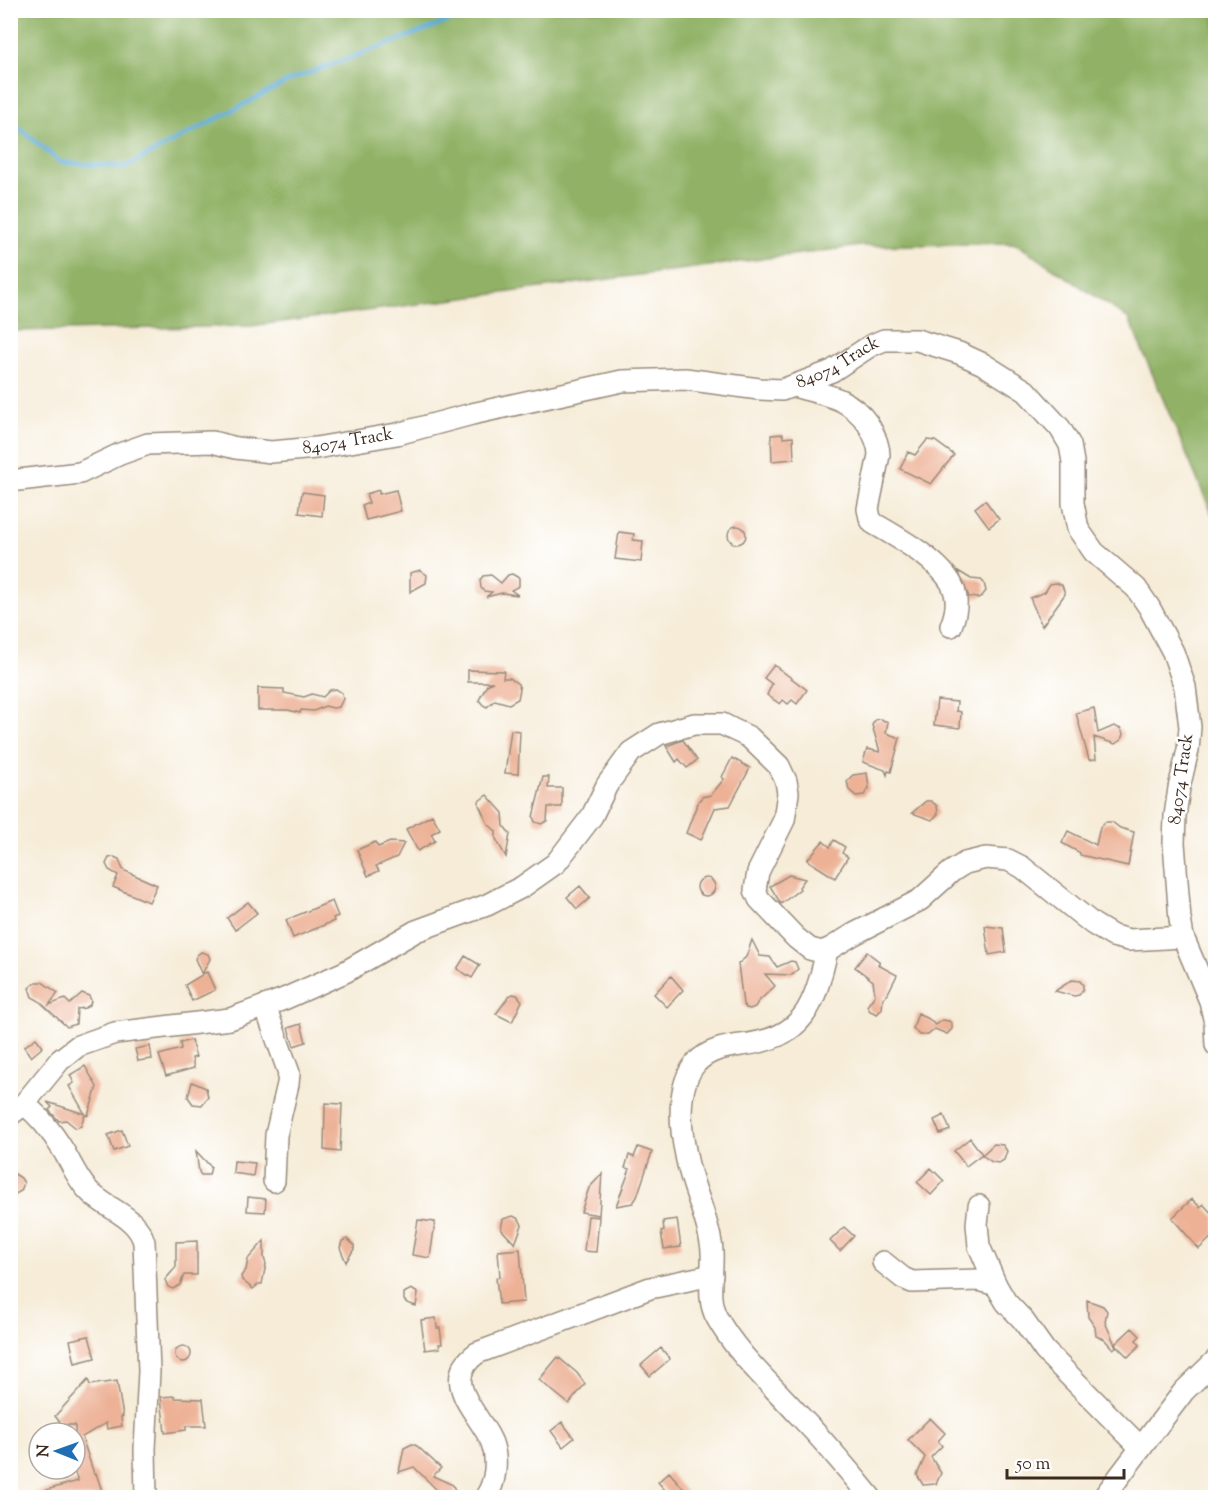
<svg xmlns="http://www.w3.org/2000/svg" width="1226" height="1508" font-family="'Sorts Mill Goudy',serif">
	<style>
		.forest { fill: #91b266; stroke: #666e42; stroke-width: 1.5 }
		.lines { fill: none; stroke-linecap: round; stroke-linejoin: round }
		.stream { stroke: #5eacd8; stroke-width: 4.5 }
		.building { fill: #edb195 }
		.minor-casing { stroke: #988b7b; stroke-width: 24 }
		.minor { stroke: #fff; stroke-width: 21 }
		.labels { text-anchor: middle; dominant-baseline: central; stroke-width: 5; stroke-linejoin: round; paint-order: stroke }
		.street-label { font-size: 18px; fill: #3b2a1e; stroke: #fff }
	</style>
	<rect width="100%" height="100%" fill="#fff"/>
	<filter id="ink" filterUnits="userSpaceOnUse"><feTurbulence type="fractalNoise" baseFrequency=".0167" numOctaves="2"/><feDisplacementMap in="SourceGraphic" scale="12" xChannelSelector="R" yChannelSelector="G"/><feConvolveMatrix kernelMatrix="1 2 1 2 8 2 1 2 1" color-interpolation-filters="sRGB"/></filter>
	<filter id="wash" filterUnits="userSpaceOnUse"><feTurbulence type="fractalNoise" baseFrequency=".008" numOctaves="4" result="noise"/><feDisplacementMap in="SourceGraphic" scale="24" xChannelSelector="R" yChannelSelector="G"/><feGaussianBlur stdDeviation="1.35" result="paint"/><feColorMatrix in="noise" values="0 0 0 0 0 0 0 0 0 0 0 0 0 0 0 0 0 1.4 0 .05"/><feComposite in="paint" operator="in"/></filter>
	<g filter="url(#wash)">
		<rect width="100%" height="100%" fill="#f6ecd8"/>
		<path class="forest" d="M10,11H1215V521L1129,319L1015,243L860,246L251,326L11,331Z"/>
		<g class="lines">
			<path class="stream" d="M10,120L60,162L125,167L290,80L479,10"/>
		</g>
		<g id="blocks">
			<path class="building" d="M783,434V438L793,437L794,459L772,461L771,435Z
				M927,440L935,441L954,455L931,484L900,469L908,452L915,455Z
				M379,490V494L396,490L401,511L366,520L362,505L369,503L366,494Z
				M302,492L324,495L322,516L299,513Z
				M985,500L999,519L989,527L975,508Z
				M728 535a9 9 0 1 1 18 0a9 9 0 1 1-18 0Z
				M619,532L634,534L633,540L643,541L641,562L615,559Z
				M420,570L427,575L426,583L410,592V573Z
				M958,571L971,579L981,580L984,583L986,591L982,596L978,598L969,597Z
				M512,574L519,578V586L511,590L518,595L502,593L486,597L492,592L484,591L481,588L480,580L483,576L491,575L501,583L508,575Z
				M1056,583L1062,585L1065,594L1042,626L1030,598L1045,592L1050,584Z
				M774,665L807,690L797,704L792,700L788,704L783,700L780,704L767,695L772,684L764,678Z
				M468,670L504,671L503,678H510L518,684L520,689L518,699L509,704L495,700L487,707L483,705L479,700L487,685L493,682H468Z
				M258,688L284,689V693L304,697L312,694L323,697L330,690L336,689L342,693L343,699L339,707L333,708L325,706L314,711L301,710L300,713L288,710H258Z
				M937,700L957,702L956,711L961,712L960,728L934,725Z
				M1094,708L1098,733L1114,726L1121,729L1123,734L1121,740L1115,744L1094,737L1096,759L1089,760L1076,713Z
				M880,719L888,722L886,733L900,738L891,772L888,771L887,775L885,770L863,762L867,749L880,752L872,725L875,720Z
				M511,730L520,731L518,774L505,773Z
				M683,740L697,760L687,768L679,759L676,762L666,746Z
				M732,758L750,768L730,806L715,808L701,840L686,833L698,802L702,797L711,795L724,779L722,777Z
				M867,773L869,788L864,795L856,796L849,790L847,781L853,775Z
				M543,777H549L548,788H562V807H548L547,821L541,824L535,822L533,817Z
				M487,795L503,813L504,826L510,834L506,857L496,839V831L488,824L479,805V801Z
				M926,801H931L937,806L938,814L932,820L912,813Z
				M432,815L440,829L431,834L435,841L418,851L406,829Z
				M1105,822H1112L1120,828L1134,832L1128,866L1080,855V853L1062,843L1068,831L1096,845L1100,827Z
				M834,840L845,847L842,853L848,857L835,878L807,860L823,841L830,847Z
				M375,842L378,847L390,842L404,843L397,857L376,866L379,871L368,876L357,850Z
				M114,857L119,859L123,870L157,885L149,902L113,887L118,875L109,870L106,864L109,858Z
				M789,875L805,879L799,887L800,889L781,904L770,886Z
				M697 887a9 9 0 1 1 18 0a9 9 0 1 1-18 0Z
				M580,886L590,898L577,909L567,897Z
				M332,901L338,916L333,918L334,921L293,938L286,920Z
				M248,902L257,913L235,930L227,918Z
				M985,926L1003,928L1006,952L989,955Z
				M752,940L760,956L770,957L777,967L791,961L795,962L798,969L792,975L765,974L775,986L758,1002L755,1007L750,1009L746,1008L743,1004L738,964L746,957Z
				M201,952L208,954L210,959L202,974L207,972L215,990L192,1001L185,985L202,975L195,959L197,955Z
				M867,952L880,962L878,965L897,975L887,995L883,998L882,1009L877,1014L870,1011L867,1006L875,995L873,981L855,967Z
				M465,956L480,965L472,978L457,969Z
				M671,976L683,990L667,1007L654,994Z
				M1072,980L1080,981L1083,985V990L1079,995L1074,996L1055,991Z
				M36,982H42L58,993L49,1005L65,999L70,1004L82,993L89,996L91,1000L90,1005L85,1008L77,1009L76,1024L67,1027L38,1000L32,997L29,988Z
				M513,994L517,995L522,1001L512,1022L496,1014L509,996Z
				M918,1013L929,1019L935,1025L942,1020L949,1021L952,1024V1029L947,1034L935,1029L928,1035H919L913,1028Z
				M301,1024L306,1042L294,1046L288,1028Z
				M36,1038L43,1047L31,1057L24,1047Z
				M191,1040L196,1057L192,1058L194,1068L166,1076L159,1055L181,1049L180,1043Z
				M150,1046L152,1059L138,1061L135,1049Z
				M85,1066L97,1087L88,1115L84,1116L81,1126L76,1128L66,1120L59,1121L49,1110L52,1107L47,1102L85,1114L69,1086L74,1083L70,1075Z
				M192,1082L206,1088L208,1097L202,1105L193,1104L188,1097Z
				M325,1103L342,1104L340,1152L324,1150Z
				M944,1115L950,1130L940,1134L934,1120Z
				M122,1130L128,1146L114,1151L108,1135Z
				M970,1138L982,1154L966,1166L954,1151Z
				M994,1144L1003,1145L1007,1151L1004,1160L999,1163L992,1162L982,1155Z
				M638,1147L652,1152L637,1197L633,1203L616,1206L630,1169L625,1168L629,1155L634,1157Z
				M196,1151L211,1167L209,1175H201L199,1172Z
				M234,1161L255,1163L253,1176L233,1173Z
				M931,1168L944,1181L931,1195L917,1182Z
				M10,1171L21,1178L24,1183L21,1191L10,1197Z
				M602,1174L599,1215L581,1212L589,1188Z
				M248,1197L266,1199L265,1212L247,1211Z
				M1192,1199L1200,1207L1203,1204L1215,1217V1234L1199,1249L1172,1218Z
				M513,1216L519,1219L522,1225L515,1244L501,1229L503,1219Z
				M588,1216L599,1217L596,1252L584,1251Z
				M677,1219L681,1247L664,1249L661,1232L664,1231L663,1221Z
				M418,1220L435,1222L430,1258L412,1255Z
				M844,1227L854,1236L840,1251L830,1241Z
				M347,1239L354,1245V1249L346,1262L340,1248L342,1241Z
				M197,1241V1275H184L180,1285L173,1289L168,1287L165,1280L176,1267V1242Z
				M264,1241V1258L266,1264L262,1284H259L253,1289L242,1280L241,1276L246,1270L248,1259Z
				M520,1249L524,1302L499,1304L496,1278L500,1277L498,1251Z
				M411,1289L418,1293L416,1306L407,1303L404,1300V1293Z
				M1087,1300L1103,1306L1107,1311L1105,1322L1116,1347L1113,1349L1104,1339L1096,1336L1095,1327L1088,1317Z
				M436,1318L437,1328H440L442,1344H439L440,1348L425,1350L421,1320Z
				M1132,1328L1140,1336L1136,1340L1140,1345L1128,1357L1115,1344Z
				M89,1336L95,1358L75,1363L70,1340Z
				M175 1354a8 8 0 1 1 16 0a8 8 0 1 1-16 0Z
				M661,1348L670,1359L650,1376L641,1365Z
				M558,1357L577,1373L585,1384L569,1404L539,1380Z
				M88,1380L90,1385L117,1381L123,1416L121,1417L122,1426L107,1429L106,1423L82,1437L94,1474L96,1473L104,1497H32V1494L78,1481L75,1473V1425H62L55,1416Z
				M175,1396V1398L203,1399L206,1426H186V1430L165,1433L161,1397Z
				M930,1418L945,1433L938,1441L942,1446L931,1457L941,1473L936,1484L923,1485L917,1475L925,1457L908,1440Z
				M562,1422L574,1438L563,1447L551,1431Z
				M412,1444L417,1446L441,1468L433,1476L453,1485L455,1491V1497H437L436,1489L414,1467L399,1472L404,1448Z
				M669,1472L691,1497H671L658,1482Z"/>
		</g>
	</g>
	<g filter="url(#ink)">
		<use href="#blocks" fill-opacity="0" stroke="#988b7b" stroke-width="1.5"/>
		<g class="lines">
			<g class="minor-casing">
				<g id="minor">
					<path d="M793,386C825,395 848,396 868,424C874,434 879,444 879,455L868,509L870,518L873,523C897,537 949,565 955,593C958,604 955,616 951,626"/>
					<path id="s1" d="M10,481L80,473L120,454L148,444L212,442L236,448L271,452L316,448L397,434L472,414L622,381L685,379L759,389L782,390L832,371L870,346L884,340H917L959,353L983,364L1026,391L1060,428L1070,445L1073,462V503L1078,529L1094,552L1136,588L1149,607L1173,652L1185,687L1190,727L1188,750L1179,788L1175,816L1174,843L1180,919L1183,937L1210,1001L1215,1023L1216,1045"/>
					<path d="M827,951C814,1006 805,1038 741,1045C725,1047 708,1050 696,1063C676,1086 680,1128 686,1155C691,1185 706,1212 711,1243C716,1267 704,1296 717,1318C737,1354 769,1382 796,1412C822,1439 847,1468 871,1498"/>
					<path d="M265,1006L289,1073L288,1084L276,1135L274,1181"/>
					<path d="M24,1104C41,1117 52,1132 63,1150C71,1163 77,1178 87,1189C104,1209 137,1215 144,1242L149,1371L145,1449L146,1498"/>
					<path d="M10,1115L24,1104L60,1060L78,1046L115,1033L230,1019L284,999L345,972L416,931L487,905L522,887L556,863L592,816L607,785L631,752L659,734L694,724H722L732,729L749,737L779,766L786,781L788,793L784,820L758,872L755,890L759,899L796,938L810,949L822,952L831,948L854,934L920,900L951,872L965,863L986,858L1008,860L1022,867L1093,924L1113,936L1129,940L1183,937"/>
					<path d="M979,1206L977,1224L979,1246L996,1285L1006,1302L1023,1320L1045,1351L1141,1448"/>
					<path d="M883,1262L903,1278L912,1282L979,1280L996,1285"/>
					<path d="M485,1498C496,1483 498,1460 492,1443C481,1414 437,1382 477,1353L650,1288L712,1275"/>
					<path d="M1103,1498L1184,1391L1216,1360"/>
				</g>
			</g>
			<use href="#minor" class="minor"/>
		</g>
	</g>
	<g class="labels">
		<g class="street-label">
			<text stroke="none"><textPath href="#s1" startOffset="850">84074 Track</textPath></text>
			<text stroke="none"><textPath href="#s1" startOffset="346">84074 Track</textPath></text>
			<text transform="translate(1182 779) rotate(-82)">84074 Track</text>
		</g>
	</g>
	<rect width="1226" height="1508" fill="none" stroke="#fff" stroke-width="36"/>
	<g transform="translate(57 1451) rotate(271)"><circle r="28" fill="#ffffff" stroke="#b1aaa5" stroke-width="1.5"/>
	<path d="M0-4.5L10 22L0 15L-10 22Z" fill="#1f6fb2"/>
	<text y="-9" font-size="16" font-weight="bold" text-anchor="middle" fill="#3b2a1e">N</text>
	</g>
	<path d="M1007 1469v9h117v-9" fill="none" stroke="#3b2a1e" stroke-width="3"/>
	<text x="1016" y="1469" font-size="18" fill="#3b2a1e" stroke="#ffffff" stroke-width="4.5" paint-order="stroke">50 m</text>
</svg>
